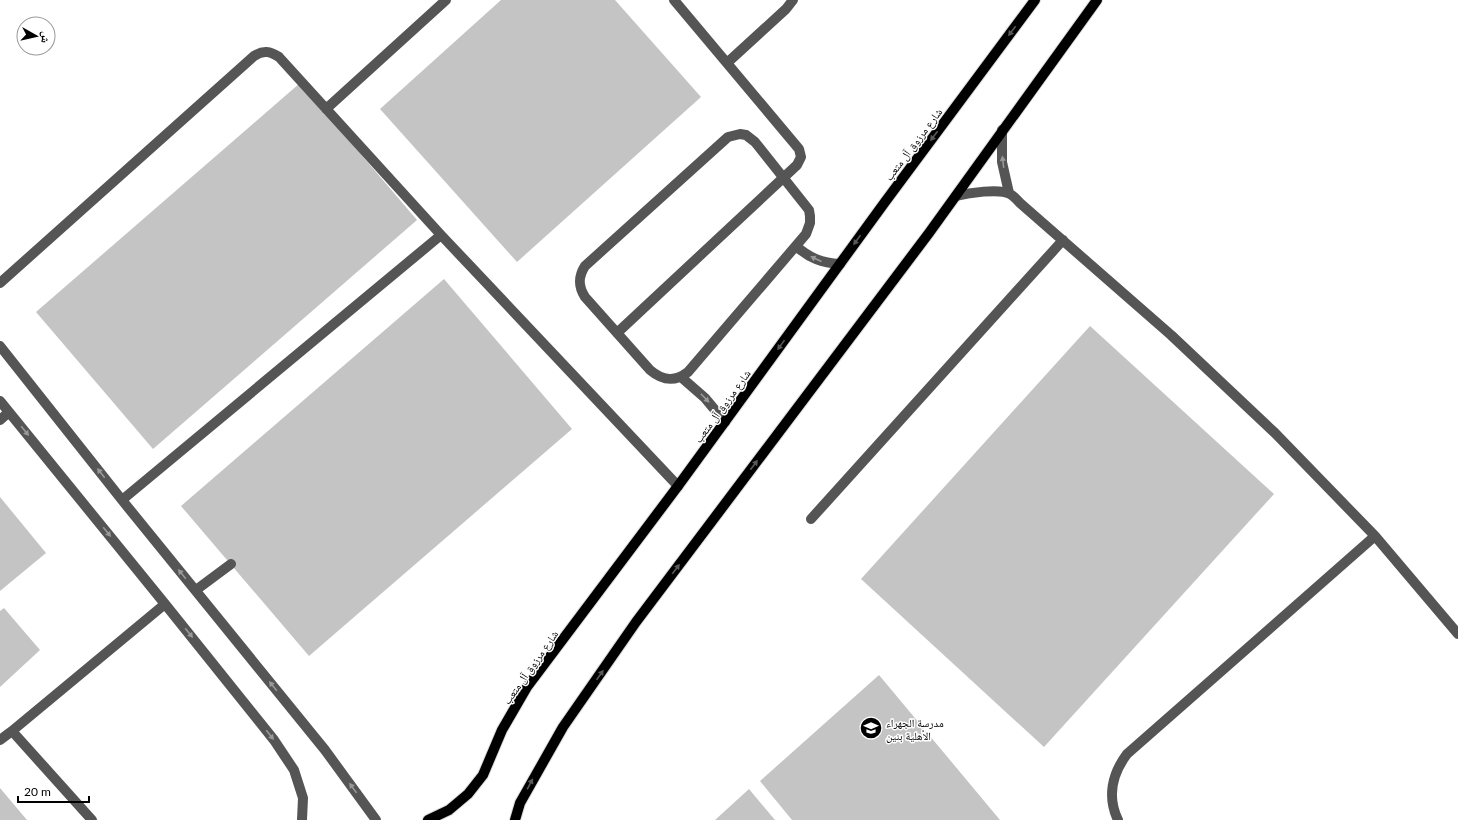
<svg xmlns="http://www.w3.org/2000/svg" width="1458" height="820" font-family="Lato,'Noto Naskh Arabic',sans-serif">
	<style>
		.building { fill: #c4c4c4 }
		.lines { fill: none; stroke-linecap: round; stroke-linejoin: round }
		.major-casing { stroke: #dbdbdb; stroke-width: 12 }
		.minor { stroke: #555; stroke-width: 10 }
		.major { stroke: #000; stroke-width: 10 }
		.oneway { fill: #595959 }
		.oneway2 { fill: #999 }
		.labels { text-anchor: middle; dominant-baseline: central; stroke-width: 3; stroke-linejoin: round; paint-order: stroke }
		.street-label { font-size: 11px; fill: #000; stroke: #fff }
		.poi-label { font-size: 11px; fill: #000; stroke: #fff; text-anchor: start }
	</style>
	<rect width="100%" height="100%" fill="#fff"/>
	<path class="building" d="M501,0H615L701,97L517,262L380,109Z
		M300,83L417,220L153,449L36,312Z
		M444,279L572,429L309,656L181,506Z
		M1090,326L1274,494L1044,747L861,579Z
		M0,497L46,553L0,591Z
		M4,608L40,650L0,687V611Z
		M879,675L1000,820H792L760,781Z
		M0,788L27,820H0Z
		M749,789L775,820H715Z"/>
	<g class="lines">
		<g class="major-casing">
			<path id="major" d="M428,820L449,810L468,794L483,775L502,730L527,687L678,486L885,202L1035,0
				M515,820L520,803L563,727L636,622L929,233L1097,0"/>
		</g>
		<path class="minor" d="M727,63L786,9L793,0
			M326,109L446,0
			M1002,130V162L1009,193
			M740,134L746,135L755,142L809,210L810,216V223L806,234L688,372C675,382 663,381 650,370L585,297C578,286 578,277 585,266L728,137Z
			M956,196C968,193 1000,188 1010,194C1014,196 1017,200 1020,203L1171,335L1275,433L1375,536L1458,634
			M796,246C809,258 822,263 840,264
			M0,283L254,56C263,50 270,51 279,57L441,235L678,486
			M617,333L797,165L801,157L799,149L674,0
			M0,346L122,500L325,750L376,820
			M681,377L705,398L725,422
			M0,401L165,604L274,740L294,770L303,798L302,820
			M0,420L9,412
			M122,500L441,235
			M811,519L1063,240
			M196,590L231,564
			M0,740L12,731
			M92,820L12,731L165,604
			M1118,820C1107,797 1112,774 1127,754L1375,536"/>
		<use href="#major" class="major"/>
	</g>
	<defs><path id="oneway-solid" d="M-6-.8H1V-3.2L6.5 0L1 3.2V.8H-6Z"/></defs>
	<g class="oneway">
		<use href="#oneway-solid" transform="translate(1012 31) rotate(127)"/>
		<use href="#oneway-solid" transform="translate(934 136) rotate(127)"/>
		<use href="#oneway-solid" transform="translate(857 240) rotate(126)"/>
		<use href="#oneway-solid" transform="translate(781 345) rotate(126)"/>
		<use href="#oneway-solid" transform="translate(754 465) rotate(-53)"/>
		<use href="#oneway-solid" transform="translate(676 569) rotate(-53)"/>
		<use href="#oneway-solid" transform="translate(600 675) rotate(-55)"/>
		<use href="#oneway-solid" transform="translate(530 784) rotate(-62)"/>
	</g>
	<g class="oneway2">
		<use href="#oneway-solid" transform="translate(1003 162) rotate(-97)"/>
		<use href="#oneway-solid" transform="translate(816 259) rotate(-156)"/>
		<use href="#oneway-solid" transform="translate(705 398) rotate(46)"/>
		<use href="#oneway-solid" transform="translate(25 431) rotate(51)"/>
		<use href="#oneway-solid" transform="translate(101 473) rotate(-128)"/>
		<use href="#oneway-solid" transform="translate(107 532) rotate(51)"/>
		<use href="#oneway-solid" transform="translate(182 574) rotate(-129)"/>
		<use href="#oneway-solid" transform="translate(189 633) rotate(51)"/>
		<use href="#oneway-solid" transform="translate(273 686) rotate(-129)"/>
		<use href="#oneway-solid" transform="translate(270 735) rotate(52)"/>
		<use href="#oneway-solid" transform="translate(353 788) rotate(-126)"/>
	</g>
	<defs>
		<g id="school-disc" transform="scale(1.15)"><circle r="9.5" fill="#000" stroke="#fff"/><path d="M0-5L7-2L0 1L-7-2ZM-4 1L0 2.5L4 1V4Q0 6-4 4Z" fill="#fff"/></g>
	</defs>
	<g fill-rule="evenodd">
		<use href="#school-disc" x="871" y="728"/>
	</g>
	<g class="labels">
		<g class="street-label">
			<text transform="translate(913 144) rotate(-53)">شارع مرزوق آل متعب</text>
			<text transform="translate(722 406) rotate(-54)">شارع مرزوق آل متعب</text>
			<text transform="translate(530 667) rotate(-55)">شارع مرزوق آل متعب</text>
		</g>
		<g class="poi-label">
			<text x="886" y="722">مدرسة الجهراء<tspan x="886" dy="13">الأهلية بنين</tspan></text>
		</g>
	</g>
	<g transform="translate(36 36) rotate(98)"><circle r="19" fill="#ffffff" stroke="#999999"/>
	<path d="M0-3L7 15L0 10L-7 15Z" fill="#000000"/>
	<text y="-6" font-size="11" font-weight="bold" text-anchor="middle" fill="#000000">ش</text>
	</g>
	<path d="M18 796v6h71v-6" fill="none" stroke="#000000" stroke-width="2"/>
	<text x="24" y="796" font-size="12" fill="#000000" stroke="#ffffff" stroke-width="3" paint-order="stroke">20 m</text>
</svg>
